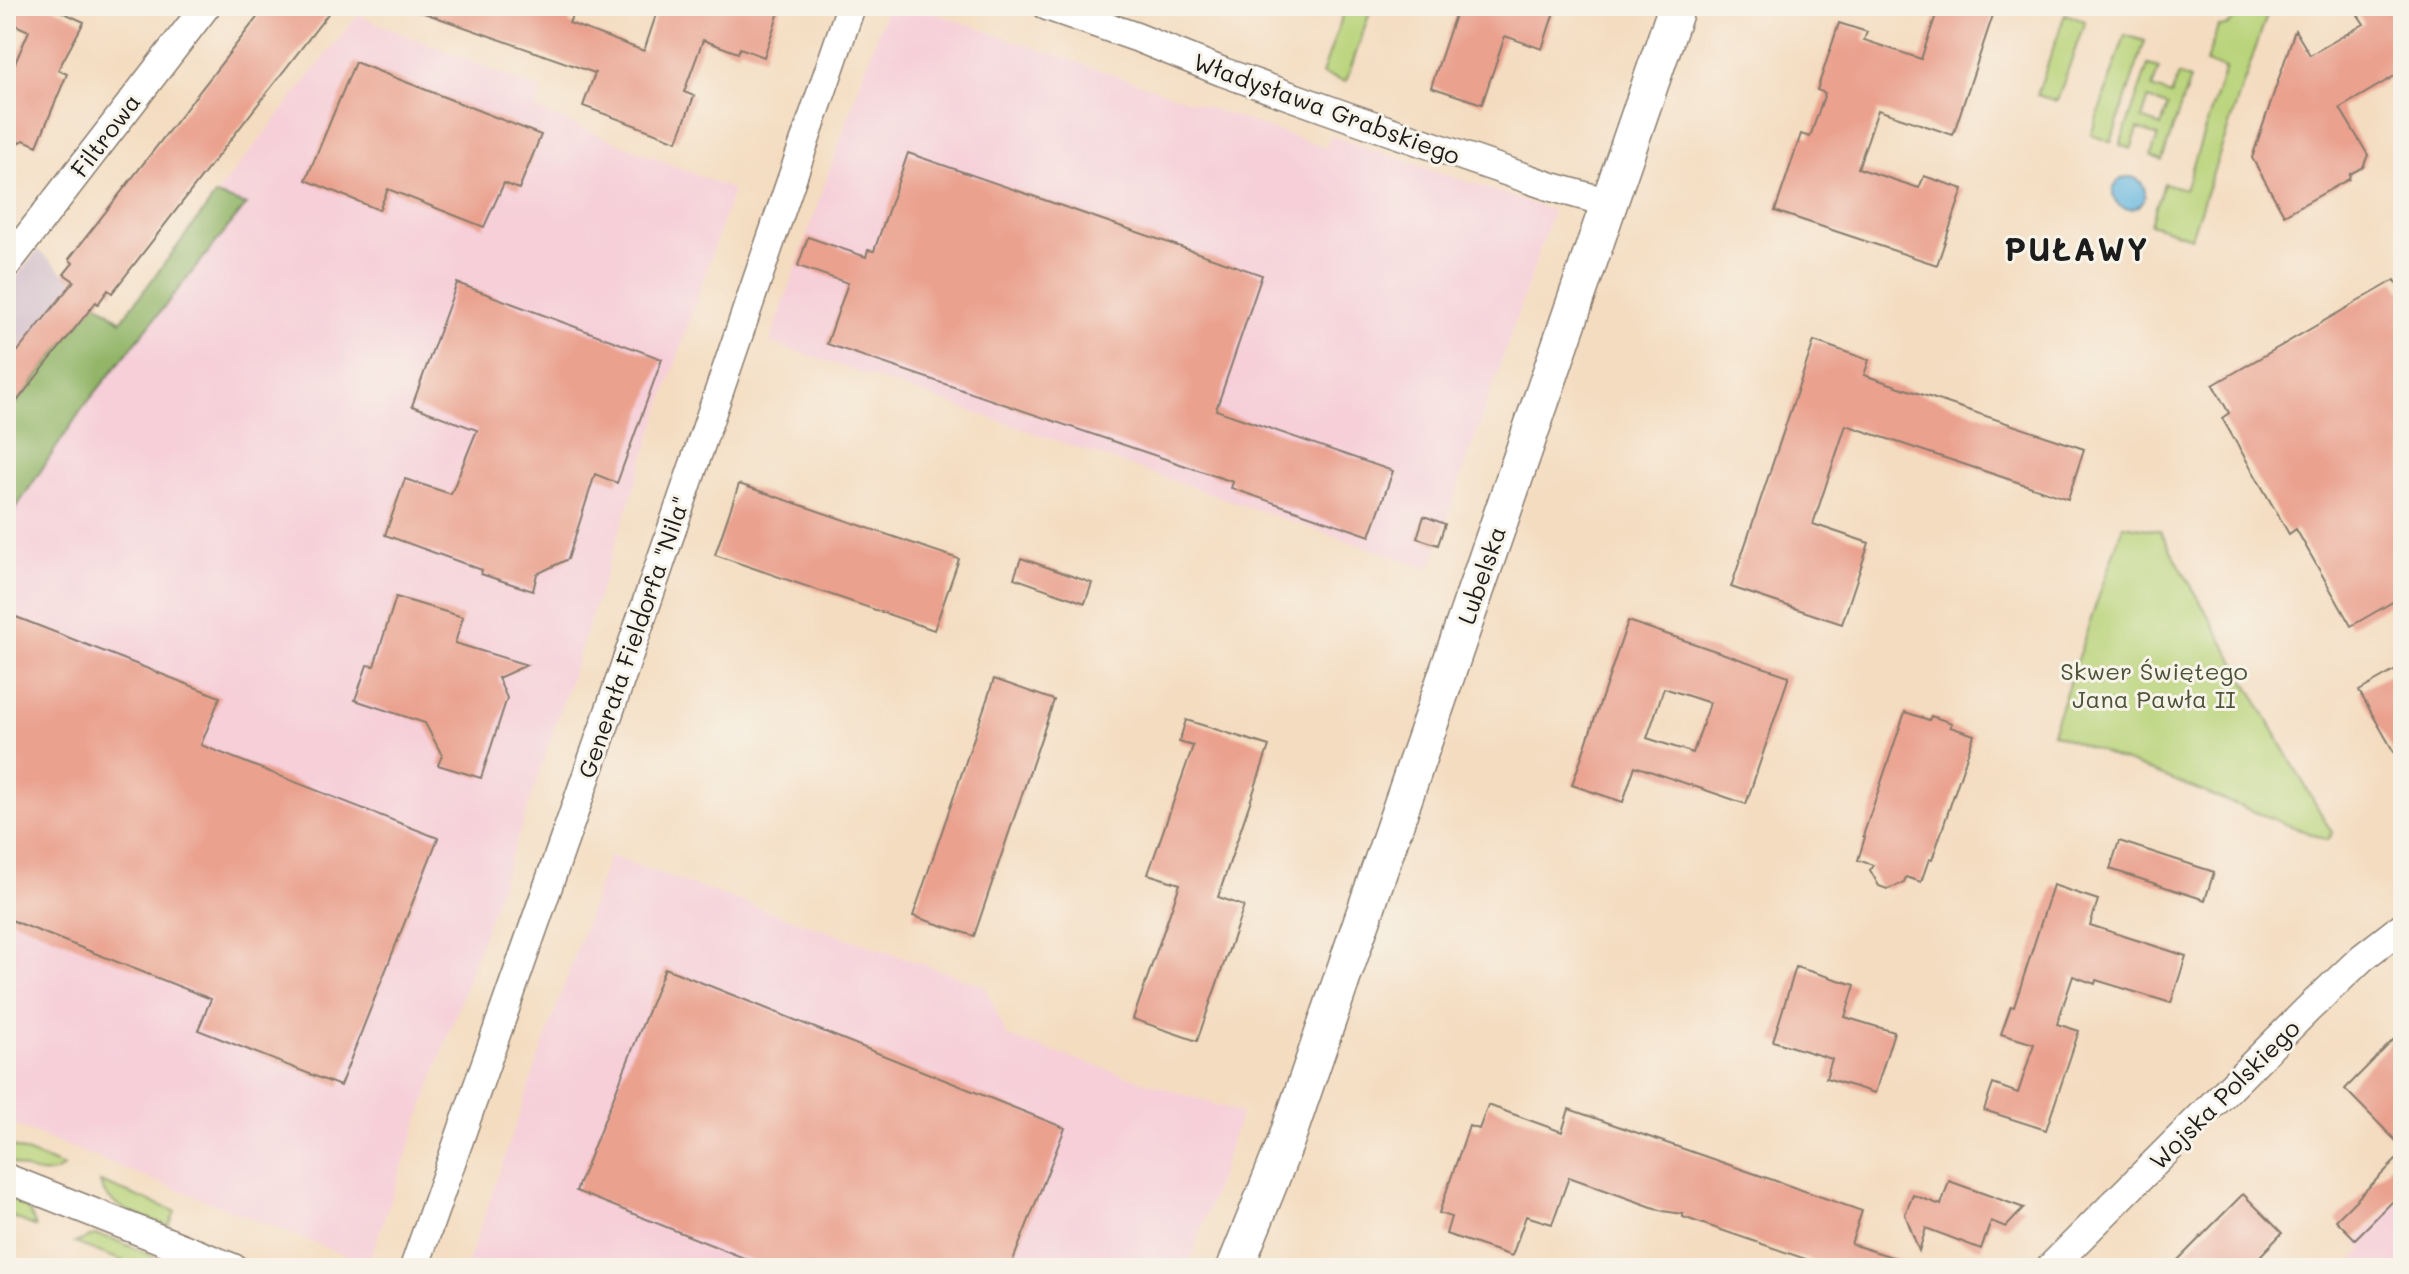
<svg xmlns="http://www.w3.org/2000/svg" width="2409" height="1274" font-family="Mali,sans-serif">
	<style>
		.built { fill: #f6cfd9 }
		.industrial { fill: #d1bdcb }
		.green { fill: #b8d378; stroke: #6a784a; stroke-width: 2; fill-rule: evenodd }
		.forest { fill: #92b568; stroke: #576842; stroke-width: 2 }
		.water { fill: #64b6df; stroke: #40697e; stroke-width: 2 }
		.building { fill: #eaa18e; fill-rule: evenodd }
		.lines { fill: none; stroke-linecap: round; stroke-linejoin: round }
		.minor-casing { stroke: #887c6e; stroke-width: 31 }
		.major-casing { stroke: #887c6e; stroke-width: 39 }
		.minor { stroke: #fff; stroke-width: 28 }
		.major { stroke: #fff; stroke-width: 36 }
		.labels { text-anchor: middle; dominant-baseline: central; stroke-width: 6; stroke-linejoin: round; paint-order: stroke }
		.street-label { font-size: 24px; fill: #1c1c1c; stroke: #f7f3e8 }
		.park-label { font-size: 24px; fill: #4b5338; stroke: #f7f3e8 }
		.district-label { font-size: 32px; font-weight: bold; letter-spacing: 2px; fill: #1c1c1c; stroke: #f7f3e8 }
	</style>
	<rect width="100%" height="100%" fill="#f7f3e8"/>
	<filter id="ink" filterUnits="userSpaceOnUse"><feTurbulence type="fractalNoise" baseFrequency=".0125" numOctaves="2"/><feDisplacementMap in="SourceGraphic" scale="16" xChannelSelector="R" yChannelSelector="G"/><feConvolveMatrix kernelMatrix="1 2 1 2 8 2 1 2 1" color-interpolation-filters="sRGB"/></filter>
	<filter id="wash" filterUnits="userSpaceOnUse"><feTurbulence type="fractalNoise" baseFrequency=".006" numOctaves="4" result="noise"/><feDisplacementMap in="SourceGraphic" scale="32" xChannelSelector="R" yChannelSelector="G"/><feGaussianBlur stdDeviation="1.8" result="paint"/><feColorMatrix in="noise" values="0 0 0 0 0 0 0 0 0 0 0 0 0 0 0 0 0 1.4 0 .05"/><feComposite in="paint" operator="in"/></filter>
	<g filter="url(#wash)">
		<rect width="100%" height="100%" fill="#f4dcc0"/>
		<path class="built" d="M887,6H914L1326,148L1330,135L1553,211L1430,569L770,342Z
			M358,15L543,91L536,109L733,190L522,825L368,1264L6,1122V523L82,409L245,205L216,195Z
			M609,856L985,986L1007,1037L1241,1113L1188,1268H466Z
			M2403,1194V1268H2346L2363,1249L2356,1242Z"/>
		<path class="industrial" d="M38,250L96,302L6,416V291Z"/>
		<path class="green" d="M1346,6H1372L1346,82L1322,74Z
			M2236,6H2270L2191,237L2150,224L2164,183L2185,189L2225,69L2206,62L2218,27C2227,27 2231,24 2237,16Z
			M2065,14L2085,21L2057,101L2037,95Z
			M2125,35L2145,41L2111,142L2091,135Z
			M2148,65L2159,68L2152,88L2171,95L2179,75L2190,79L2162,160L2151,156L2158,136L2138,129L2131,149L2120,145ZM2148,99L2168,106L2161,126L2142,119Z
			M2123,525L2160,531L2332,833L2327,840L2052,733Z
			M6,1144L64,1167C44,1181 26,1169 6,1160Z
			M100,1182L175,1211L169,1226C145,1217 107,1210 100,1182Z
			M6,1197C22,1199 31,1212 36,1227L6,1214Z
			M95,1235L110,1238L181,1268H141L75,1243Z"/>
		<path class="forest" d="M216,195L246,205L82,409L6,523V416L96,302L121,321Z"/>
		<path class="water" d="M2113 193a16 16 0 1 1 32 0a16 16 0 1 1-32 0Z"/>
		<g id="blocks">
			<path class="building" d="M6,6H49L84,22L58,70L67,74L37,146L24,140L16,144L12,135L6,133V84L29,31L6,21Z
				M266,6H334L112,293L108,290L98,304L96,302L6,415V366L74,281L64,274L73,263L69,259Z
				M417,6H576L569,23L644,51L659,6H781L764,57L740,48L738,53L703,40L684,92L694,96L677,141L583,106L595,73L416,10Z
				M1473,6H1556L1542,49L1505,36L1482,104L1431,87L1457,9L1471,14Z
				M1939,6H1996L1953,135L1878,110L1858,168L1919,188L1924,176L1963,189L1937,265L1775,211L1801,134L1810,137L1825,93L1817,90L1839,23L1867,32L1864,40L1921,59Z
				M2373,6H2403V71L2340,108L2368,155L2363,167L2350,174L2349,179L2284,215L2252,158L2295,30L2310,55L2364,24L2358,15Z
				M355,62L541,135L519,189L504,183L484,227L388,189L379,210L306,180Z
				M908,153L1262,275L1216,410L1393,471L1370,536L1231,488L1233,482L827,344L848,283L798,266L808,237L866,257L868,250L874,251Z
				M2395,280L2403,294V596L2351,626L2296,529L2289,534L2222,418L2229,413L2213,385Z
				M457,283L662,359L617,483L595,474L568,559L537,574L533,591L481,574L482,570L385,535L405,479L451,494L477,430L412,406Z
				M1814,341L1869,360L1864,375L2084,449L2068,499L1846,425L1813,524L1869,543L1842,624L1731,587Z
				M739,484L959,559L934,630L715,555Z
				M1424,516L1445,524L1438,545L1417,538Z
				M1021,558L1092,583L1085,603L1014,578Z
				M396,597L463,617L455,643L527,665L498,678L507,698L481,778L438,765L442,755L425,723L355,700L367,665L374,666Z
				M6,613L220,697L201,745L438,838L340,1086L198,1030L211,999L6,918Z
				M1628,621L1789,676L1746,804L1635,766L1623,802L1572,785ZM1664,688L1710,703L1693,753L1647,738Z
				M2403,666V768L2359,691Z
				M994,679L1054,700L974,936L913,916Z
				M1905,712L1929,720L1931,716L1952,723L1950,727L1974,735L1932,860L1929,859L1921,882L1906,877L1904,883L1887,889L1879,886L1870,870L1873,865L1858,860L1865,837L1863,836Z
				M1186,720L1269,746L1218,897L1244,906L1197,1041L1133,1019L1180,884L1148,874L1193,746L1179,742Z
				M2119,841L2214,872L2205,900L2110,869Z
				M2053,885L2098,900L2090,925L2186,956L2171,1003L2096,980L2095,984L2073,976L2057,1024L2079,1031L2046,1130L1984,1110L1993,1084L2018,1093L2034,1044L2001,1034L2011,1006L2014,1007Z
				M1796,967L1855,985L1845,1017L1894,1032L1875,1093L1826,1078L1832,1059L1773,1041Z
				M665,968L1065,1128L1010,1268H769L576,1191Z
				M2403,1030V1148L2345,1089Z
				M1488,1105L1562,1132L1569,1109L1862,1211L1851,1244L1911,1263V1268H1832L1683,1217V1214L1663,1211L1569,1177L1552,1224L1526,1216L1512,1256L1446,1234L1451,1217L1439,1213L1469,1126L1479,1129Z
				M2403,1153V1191L2355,1239L2336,1220Z
				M1949,1181L2024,1208L2006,1227L1991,1221L1981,1249L1926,1228L1919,1251L1905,1214L1913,1195L1941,1205Z
				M2243,1194L2282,1233L2263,1253L2249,1268H2170Z"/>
		</g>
	</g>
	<g filter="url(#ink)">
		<use href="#blocks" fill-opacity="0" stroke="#887c6e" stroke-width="2"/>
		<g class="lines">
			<g class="minor-casing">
				<path id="minor" d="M1047,6L1136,37L1223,72L1346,116L1552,187L1610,203
					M6,265L206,6
					M6,1178L233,1268
					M414,1268L615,695L851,6
					M2050,1268L2307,1010L2363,957L2403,926"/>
			</g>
			<g class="major-casing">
				<path id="major" d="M1235,1268L1285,1144L1677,6"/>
			</g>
			<use href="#minor" class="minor"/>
			<use href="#major" class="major"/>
		</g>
	</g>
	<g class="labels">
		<g class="street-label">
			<text transform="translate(1327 108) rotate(20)">Władysława Grabskiego</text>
			<text transform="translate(105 135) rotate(-53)">Filtrowa</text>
			<text transform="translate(1481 575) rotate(-71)">Lubelska</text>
			<text transform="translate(633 637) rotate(-71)">Generała Fieldorfa "Nila"</text>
			<text transform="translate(2224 1094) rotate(-45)">Wojska Polskiego</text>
		</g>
		<g class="park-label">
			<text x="2154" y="670">Skwer Świętego<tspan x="2154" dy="28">Jana Pawła II</tspan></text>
		</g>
		<g class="district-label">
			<text x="2077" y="248">PUŁAWY</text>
		</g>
	</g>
	<rect width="2409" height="1274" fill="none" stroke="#f7f3e8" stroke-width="32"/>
</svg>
